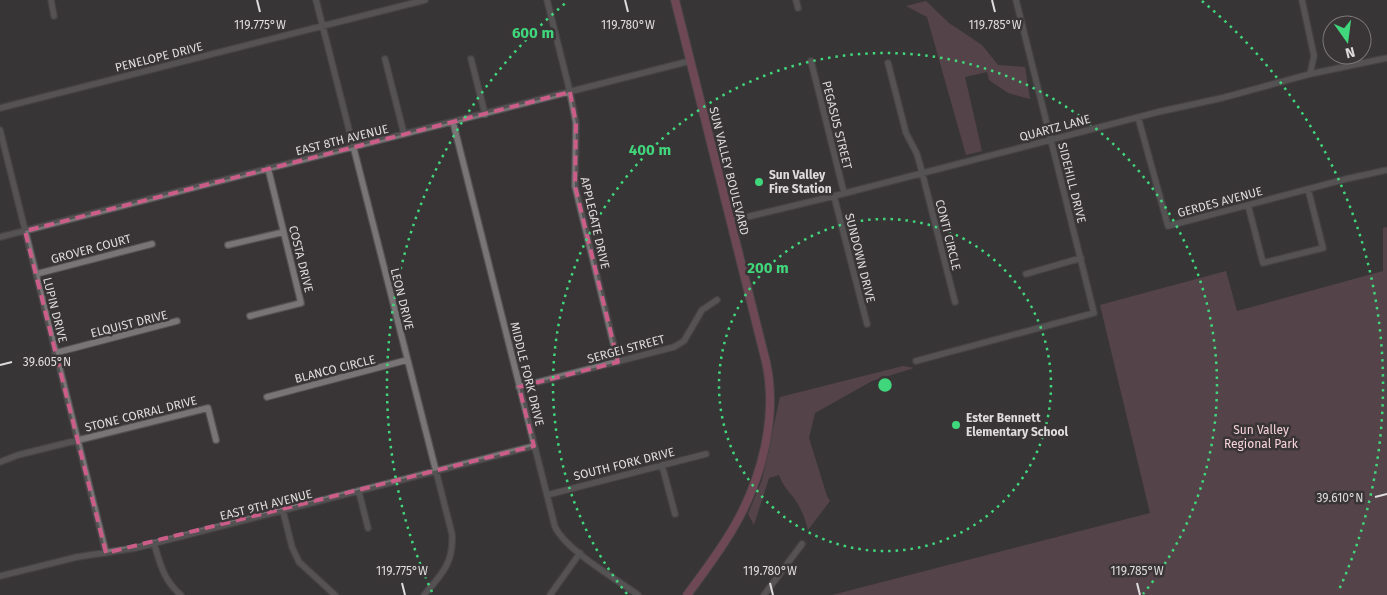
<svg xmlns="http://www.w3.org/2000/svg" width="1387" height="595" font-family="'Fira Sans',sans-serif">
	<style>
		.green { fill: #77565e }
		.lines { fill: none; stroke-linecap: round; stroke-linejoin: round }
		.minor-casing { stroke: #555253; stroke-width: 8 }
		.major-casing { stroke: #555253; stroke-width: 10 }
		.minor { stroke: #797576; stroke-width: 5.5 }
		.major { stroke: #b15f7b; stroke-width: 8 }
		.marked { fill: none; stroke: #cc5d88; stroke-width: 4; stroke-dasharray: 10 6; stroke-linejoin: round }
		.ticks { fill: none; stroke: #dfdcdd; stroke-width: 2 }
		.ring { fill: none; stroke: #40d77c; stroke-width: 2.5; stroke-dasharray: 2.5 5 }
		.poi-dot { fill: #40d77c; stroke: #393536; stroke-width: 2 }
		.labels { text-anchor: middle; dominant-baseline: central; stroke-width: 5; stroke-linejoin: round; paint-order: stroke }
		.street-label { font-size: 12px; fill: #dfdcdd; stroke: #393536 }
		.poi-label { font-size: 12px; font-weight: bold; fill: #dfdcdd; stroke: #393536; text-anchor: start }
		.park-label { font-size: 12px; fill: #f7d3db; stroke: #393536 }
		.ticks-label { font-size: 12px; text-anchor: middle; fill: #dfdcdd; stroke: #393536; stroke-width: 5; stroke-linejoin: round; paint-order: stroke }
		.centre { fill: #40d77c; stroke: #393536; stroke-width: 2.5 }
		.ring-label { font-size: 15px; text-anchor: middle; font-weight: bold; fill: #40d77c; stroke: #393536; stroke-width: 5; stroke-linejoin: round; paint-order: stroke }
	</style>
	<rect width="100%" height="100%" fill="#393536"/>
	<path class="green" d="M926,1L949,23L982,45L998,65L1025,67L1030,99L1008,93L989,80L987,72L965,77L982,151L966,155L927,17L906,6Z
		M1387,227V595H832L1150,513L1100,305L1226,271L1237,311L1383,271V228Z
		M903,366L914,368L872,381L815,413L809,438L827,496L830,501L808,530C805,518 801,508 794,498C787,489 783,486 779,475L769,478L754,525L748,514L762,480L780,397Z"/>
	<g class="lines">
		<g class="minor-casing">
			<path id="minor" d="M51,0L54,16
				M316,0L452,534C454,563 441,575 424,595
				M547,0L570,92L576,123L575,186L618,362
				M796,0L798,8
				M1302,0L1314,56L1310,74
				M385,59L404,134
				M471,59L485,114
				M811,61L844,193
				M888,63L906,133L917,154L922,172L955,302
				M0,108L425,0
				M1138,117L1168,226L1346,179L1387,170
				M453,122L555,527C567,551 615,578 638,595
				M0,130L106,553
				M834,196L867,324
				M1248,205L1263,263L1323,248L1308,189
				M730,221L834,196L1158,112L1222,98L1310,74L1387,58
				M0,237L690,61
				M228,245L284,232
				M36,274L152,244
				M1026,274L1081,258
				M250,316L301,303L268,168
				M55,353L177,321
				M916,361L1094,313L1016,0
				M519,387L674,347L684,341L702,310L717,300
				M267,397L407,360
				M0,462L18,455L208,408L216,440
				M662,465L675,514
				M359,492L368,528
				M547,495L706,454
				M283,511L292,547L299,562L335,595
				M154,543C160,564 164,581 181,595
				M0,576L77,557L136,548L534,446
				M550,595L580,553
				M764,595L802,544"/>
		</g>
		<g class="major-casing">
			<path id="major" d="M675,0L766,362C778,416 762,478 735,525C721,550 704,572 687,595"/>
		</g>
		<use href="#minor" class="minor"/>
		<use href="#major" class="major"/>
	</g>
	<path d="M0 0H1387V595H0ZM570,92L576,123L575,186L618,362L519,387L534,446L106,553L25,231Z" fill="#393536" fill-opacity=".55" fill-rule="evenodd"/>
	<path class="marked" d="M570,92L576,123L575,186L618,362L519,387L534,446L106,553L25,231Z"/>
	<path class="ticks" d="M257,0L260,12M625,0L628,12M992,0L995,12M0,365L12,362M1375,497L1387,494M402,583L405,595M770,583L773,595M1137,583L1140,595"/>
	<g class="ring">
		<circle cx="885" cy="385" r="166"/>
		<path d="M627 594A332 332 0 1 1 1143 594"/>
		<path d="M432 592A498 498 0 0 1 568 1M1202 1A498 498 0 0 1 1338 592"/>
	</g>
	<g class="poi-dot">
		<circle cx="759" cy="182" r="5"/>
		<circle cx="956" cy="425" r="5"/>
	</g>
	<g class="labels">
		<g class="street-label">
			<text transform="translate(159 57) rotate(-14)">PENELOPE DRIVE</text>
			<text transform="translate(837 125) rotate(76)">PEGASUS STREET</text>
			<text transform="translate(1055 128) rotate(-15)">QUARTZ LANE</text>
			<text transform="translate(342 140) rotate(-14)">EAST 8TH AVENUE</text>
			<text transform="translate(729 171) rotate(76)">SUN VALLEY BOULEVARD</text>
			<text transform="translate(1072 183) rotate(76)">SIDEHILL DRIVE</text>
			<text transform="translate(1220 202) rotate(-15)">GERDES AVENUE</text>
			<text transform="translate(595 223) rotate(77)">APPLEGATE DRIVE</text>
			<text transform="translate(948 235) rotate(76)">CONTI CIRCLE</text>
			<text transform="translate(91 249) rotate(-15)">GROVER COURT</text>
			<text transform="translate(860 258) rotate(76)">SUNDOWN DRIVE</text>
			<text transform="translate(301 259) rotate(76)">COSTA DRIVE</text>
			<text transform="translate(402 299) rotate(76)">LEON DRIVE</text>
			<text transform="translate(55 310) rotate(76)">LUPIN DRIVE</text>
			<text transform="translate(129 324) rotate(-14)">ELQUIST DRIVE</text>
			<text transform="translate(626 349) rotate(-15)">SERGEI STREET</text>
			<text transform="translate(335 369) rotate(-14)">BLANCO CIRCLE</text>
			<text transform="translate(527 374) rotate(76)">MIDDLE FORK DRIVE</text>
			<text transform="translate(141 414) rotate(-14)">STONE CORRAL DRIVE</text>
			<text transform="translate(624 464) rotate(-14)">SOUTH FORK DRIVE</text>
			<text transform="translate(266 505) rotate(-14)">EAST 9TH AVENUE</text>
		</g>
		<g class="poi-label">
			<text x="769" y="175">Sun Valley<tspan x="769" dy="14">Fire Station</tspan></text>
			<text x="966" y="418">Ester Bennett<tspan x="966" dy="14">Elementary School</tspan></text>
		</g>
		<g class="park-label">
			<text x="1261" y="430">Sun Valley<tspan x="1261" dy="14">Regional Park</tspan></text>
		</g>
	</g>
	<g class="ticks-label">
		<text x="260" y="29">119.775°W</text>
		<text x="628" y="29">119.780°W</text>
		<text x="995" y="29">119.785°W</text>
		<text x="47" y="366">39.605°N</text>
		<text x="1340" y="502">39.610°N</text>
		<text x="402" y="575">119.775°W</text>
		<text x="770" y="575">119.780°W</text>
		<text x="1137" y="575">119.785°W</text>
	</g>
	<circle cx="885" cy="385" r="8" class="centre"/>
	<g class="ring-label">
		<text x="533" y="38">600 m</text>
		<text x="650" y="155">400 m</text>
		<text x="768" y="273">200 m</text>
	</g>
	<g transform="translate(1347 40) rotate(166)"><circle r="24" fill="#393536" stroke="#7b7879"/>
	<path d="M0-4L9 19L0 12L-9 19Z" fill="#40d77c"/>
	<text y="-8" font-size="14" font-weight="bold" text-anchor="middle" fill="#dfdcdd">N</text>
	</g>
</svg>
